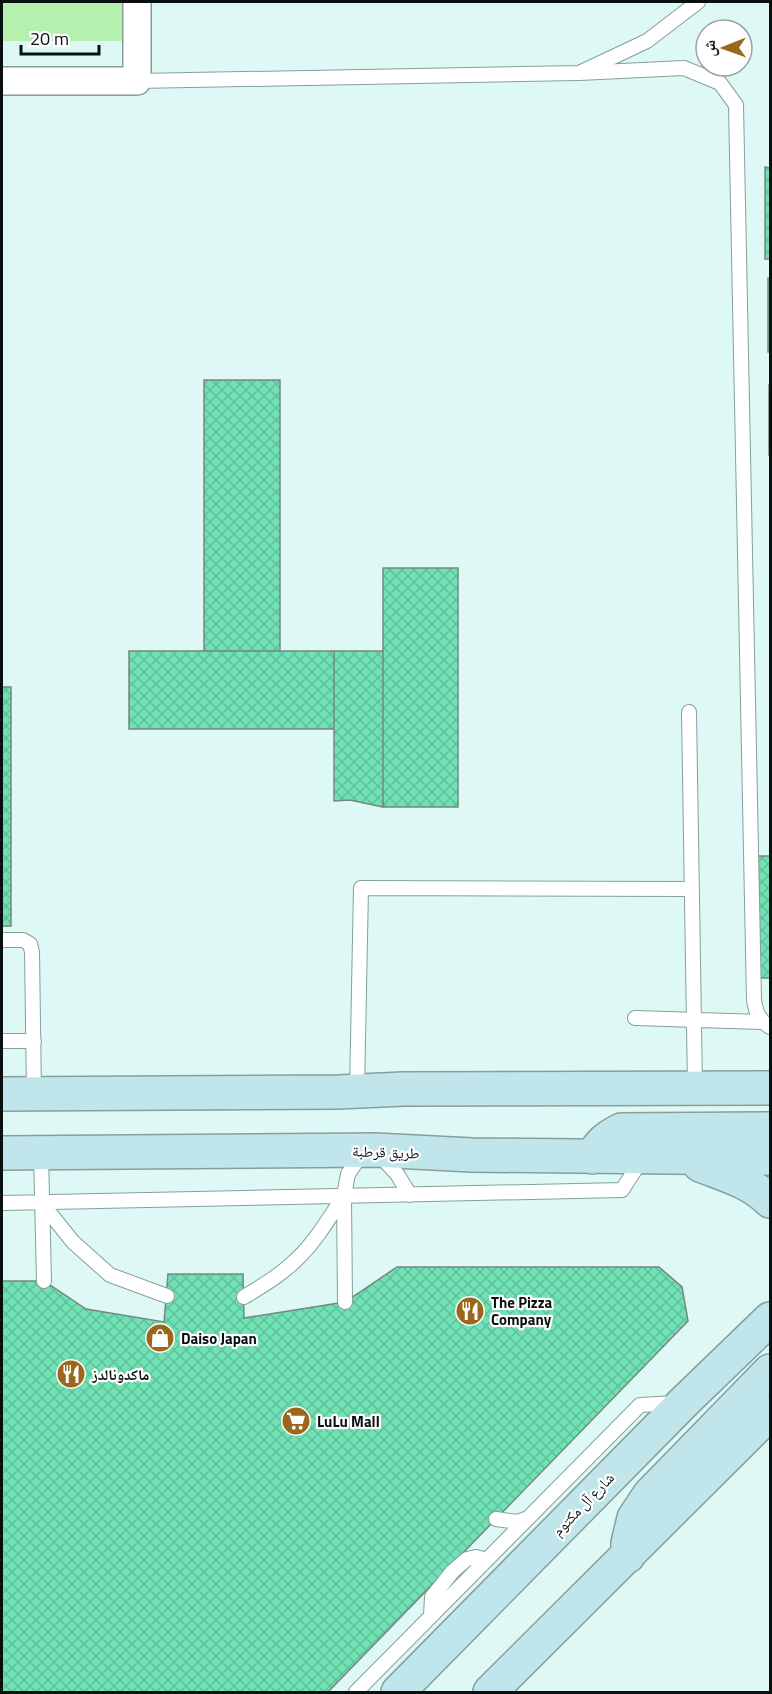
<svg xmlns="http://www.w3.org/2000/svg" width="772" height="1694" font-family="'Titillium Web','Noto Naskh Arabic',sans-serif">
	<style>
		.garden { fill: #b6f0ae }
		.building { fill: url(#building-cross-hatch); stroke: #74887f; stroke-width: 1.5 }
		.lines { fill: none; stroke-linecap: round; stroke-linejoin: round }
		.lane-casing { stroke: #869f9d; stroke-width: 16 }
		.street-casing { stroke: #869f9d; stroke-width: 30 }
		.secondary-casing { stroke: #869f9d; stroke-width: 36 }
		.lane { stroke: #fff; stroke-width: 14 }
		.street { stroke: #fff; stroke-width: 27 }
		.secondary { stroke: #c0e5eb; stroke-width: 33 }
		.labels { text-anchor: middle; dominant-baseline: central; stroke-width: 4.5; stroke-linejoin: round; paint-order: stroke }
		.street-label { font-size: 15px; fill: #081110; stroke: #fff }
		.poi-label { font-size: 15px; font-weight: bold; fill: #081110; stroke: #fff; text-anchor: start }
	</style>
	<defs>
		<pattern id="building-cross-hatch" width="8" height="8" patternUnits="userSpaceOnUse" patternTransform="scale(1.5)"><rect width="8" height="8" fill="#70e1b4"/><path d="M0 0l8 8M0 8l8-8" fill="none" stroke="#60c09a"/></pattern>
	</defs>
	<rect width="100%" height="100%" fill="#ddf8f5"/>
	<path class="garden" d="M2,2H123V41H2Z"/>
	<path class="building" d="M765,167L770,168V259H765Z
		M768,278H770V352H768Z
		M204,380H280V651H204Z
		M769,385H770V455H769Z
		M383,568H458V807H383Z
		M129,651H334V729H129Z
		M334,651H383V807L350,800L334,801Z
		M2,687H11V926H2Z
		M758,856H770V978H760Z
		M397,1267H659L682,1287L688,1321L328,1692H2V1281H44L86,1309L164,1322L168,1274H243L244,1318L345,1302Z"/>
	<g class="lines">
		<g class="lane-casing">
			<path id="lane" d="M579,73L684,68L720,83L736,105L754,1000C756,1013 759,1020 770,1027
				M137,81L579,73L647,41L698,2
				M689,712L695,1087
				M2,940H23L30,944L32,952L34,1094
				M635,1018L762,1022
				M2,1041H34
				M357,1092L361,888L692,889
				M41,1153L44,1281
				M41,1202L73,1242L110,1275L167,1296
				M2,1203L622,1190L635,1170L638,1158
				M244,1297C262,1286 281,1275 297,1259C316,1241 329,1218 344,1196
				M345,1302L344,1196L348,1174L356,1162L375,1150L397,1174L410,1195
				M496,1519L517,1522L528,1518
				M431,1616L432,1597L453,1571L467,1559L476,1557L487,1560
				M356,1692L640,1405L676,1403"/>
		</g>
		<g class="street-casing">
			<path id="street" d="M2,81H137V2"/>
		</g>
		<g class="secondary-casing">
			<path id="secondary" d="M2,1094L338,1092L403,1089L770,1088
				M2,1153L375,1150L472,1155L770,1158
				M592,1157C600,1143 607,1137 621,1130L770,1129
				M700,1165C726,1175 751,1182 770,1201
				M628,1556V1543L634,1518L650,1494L770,1371
				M398,1692L684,1402L770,1319
				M490,1692L770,1413"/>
		</g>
		<use href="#lane" class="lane"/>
		<use href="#street" class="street"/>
		<use href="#secondary" class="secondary"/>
	</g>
	<defs>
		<g id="restaurant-disc" transform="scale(1.5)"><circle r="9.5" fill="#9a671c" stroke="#fff"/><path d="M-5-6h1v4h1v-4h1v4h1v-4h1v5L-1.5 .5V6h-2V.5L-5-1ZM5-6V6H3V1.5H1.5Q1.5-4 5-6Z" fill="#fff"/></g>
		<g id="shop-disc" transform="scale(1.5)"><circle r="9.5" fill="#9a671c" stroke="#fff"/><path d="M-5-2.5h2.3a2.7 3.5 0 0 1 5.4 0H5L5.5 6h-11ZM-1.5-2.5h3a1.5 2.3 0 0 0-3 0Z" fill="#fff"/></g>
		<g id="supermarket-disc" transform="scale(1.5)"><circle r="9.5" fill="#9a671c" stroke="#fff"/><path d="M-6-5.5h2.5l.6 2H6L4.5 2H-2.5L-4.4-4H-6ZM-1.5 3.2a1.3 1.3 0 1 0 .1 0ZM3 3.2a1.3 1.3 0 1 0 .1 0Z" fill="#fff"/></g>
	</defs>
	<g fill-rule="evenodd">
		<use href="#restaurant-disc" x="470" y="1311"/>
		<use href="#shop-disc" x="160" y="1338"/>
		<use href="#restaurant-disc" x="71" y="1374"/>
		<use href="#supermarket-disc" x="296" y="1421"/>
	</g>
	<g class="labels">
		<g class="street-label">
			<text transform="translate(386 1152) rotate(2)">طريق قرطبة</text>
			<text transform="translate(583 1504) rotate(-46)">شارع آل مكتوم</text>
		</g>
		<g class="poi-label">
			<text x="491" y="1302">The Pizza<tspan x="491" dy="17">Company</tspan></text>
			<text x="181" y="1338">Daiso Japan</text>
			<text x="92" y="1374">ماكدونالدز</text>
			<text x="317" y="1421">LuLu Mall</text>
		</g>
	</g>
	<rect width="772" height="1694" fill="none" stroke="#081110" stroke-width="6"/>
	<g transform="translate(724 48) rotate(269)"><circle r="28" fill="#ffffff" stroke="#9ca09f" stroke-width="1.5"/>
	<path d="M0-4.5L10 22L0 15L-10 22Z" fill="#9a671c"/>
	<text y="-9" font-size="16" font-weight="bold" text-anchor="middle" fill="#081110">ش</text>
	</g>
	<path d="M21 45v9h78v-9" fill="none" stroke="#081110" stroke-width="3"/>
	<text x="30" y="45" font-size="18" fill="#081110" stroke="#ffffff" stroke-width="4.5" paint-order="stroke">20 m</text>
</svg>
